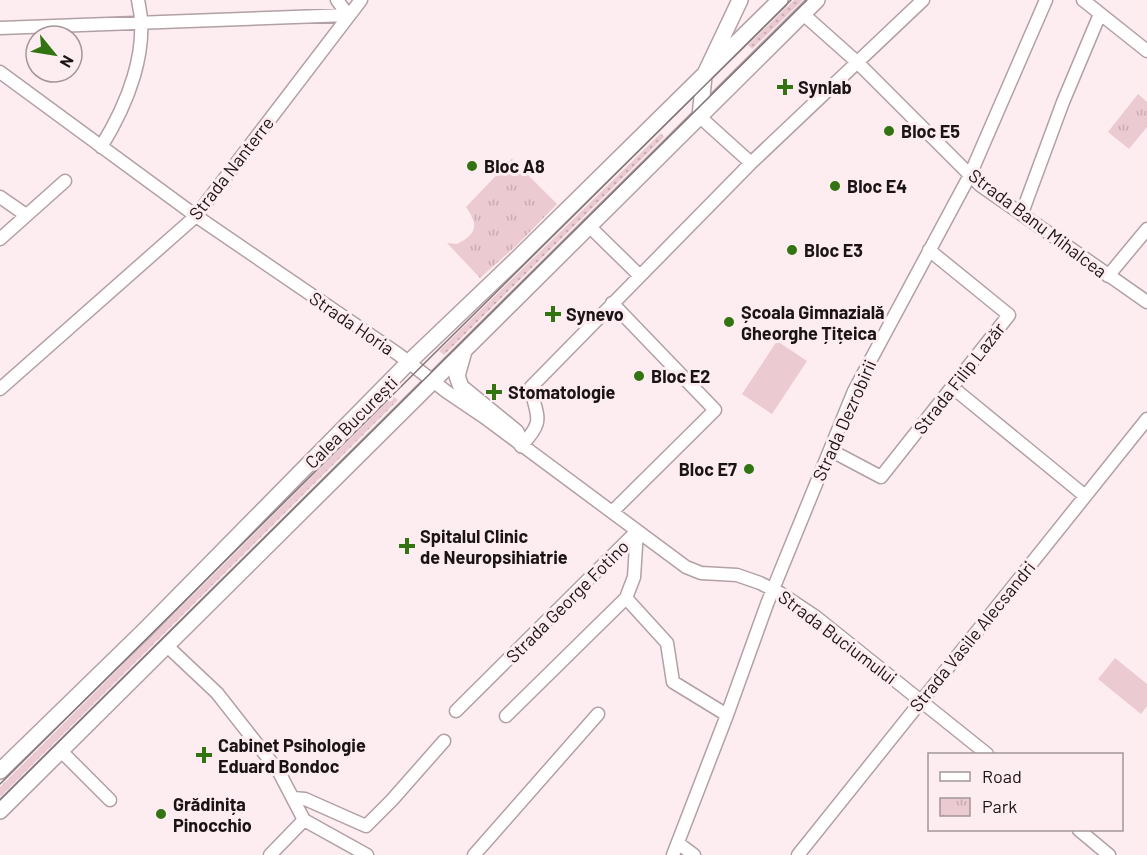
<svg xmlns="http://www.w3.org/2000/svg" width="1147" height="855" font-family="Barlow,sans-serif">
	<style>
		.grass { fill: url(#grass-dots) }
		.park { fill: url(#park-tufts) }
		.garden { fill: #ebcad1 }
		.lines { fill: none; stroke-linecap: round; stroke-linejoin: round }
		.minor-casing { stroke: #b2a0a4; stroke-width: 15 }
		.major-casing { stroke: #b2a0a4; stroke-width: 18 }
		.minor { stroke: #fff; stroke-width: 12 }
		.major { stroke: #fff; stroke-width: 15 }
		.tram { stroke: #817679; stroke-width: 1.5 }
		.poi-dot { fill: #317411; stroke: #fdedf0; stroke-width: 2 }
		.labels { text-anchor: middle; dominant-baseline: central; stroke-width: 6; stroke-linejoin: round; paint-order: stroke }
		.poi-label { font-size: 18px; font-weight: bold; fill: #1b1416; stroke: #fdedf0; text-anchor: start }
		.street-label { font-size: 18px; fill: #1b1416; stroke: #fdedf0 }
	</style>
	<defs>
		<pattern id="grass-dots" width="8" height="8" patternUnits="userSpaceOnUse" patternTransform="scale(1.5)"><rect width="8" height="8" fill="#ebcad1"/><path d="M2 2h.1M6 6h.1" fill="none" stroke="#c9adb3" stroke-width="1.8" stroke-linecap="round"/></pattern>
		<pattern id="park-tufts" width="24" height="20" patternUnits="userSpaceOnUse" patternTransform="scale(1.5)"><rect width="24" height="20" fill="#ebcad1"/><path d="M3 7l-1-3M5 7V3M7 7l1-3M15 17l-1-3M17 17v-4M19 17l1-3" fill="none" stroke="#c9adb3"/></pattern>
	</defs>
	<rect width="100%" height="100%" fill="#fdedf0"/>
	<path class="grass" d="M794,0H803L752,49L748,45Z
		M661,133L664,137L444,355L439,351Z
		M393,396L398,400L0,797V787Z"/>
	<path class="park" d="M1138,94L1147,102V127L1129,149L1108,132Z
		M512,159L557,204L518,244L480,278L447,243L457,244C477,234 479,225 466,207Z"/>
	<path class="garden" d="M777,341L807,361L772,414L742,394Z
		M1115,658L1147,684V706L1141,714L1098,679Z"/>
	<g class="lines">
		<g class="minor-casing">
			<path id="minor" d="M337,0L348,15
				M1083,0L1147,51
				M803,14L857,62L980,185L1147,302
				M0,28L348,15
				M0,72L196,216L398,354L447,392L484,417L686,567L701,573L737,575L760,583L780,593L816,617L987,754
				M700,117L751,163
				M101,147C127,105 150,50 138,0
				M0,197L26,215
				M1022,213L1063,102L1100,14
				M588,225L640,276
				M0,239L65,181
				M1108,276L1147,229
				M952,387L1084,495
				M0,389L196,216L361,0
				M522,445C546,419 536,418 531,387L751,163L923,0
				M830,450L881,477L1009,315L929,250
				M612,512L715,410L612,303
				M626,598L667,643L673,682L727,715
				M166,645L217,693L279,772L304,820
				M456,711L637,531
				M506,716L626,598L634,577L637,531
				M60,750L110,800
				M293,798L305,799L366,826L392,800L444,741
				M304,820L367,855
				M1079,830L1109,855
				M678,843L694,855
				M270,855L304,820
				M474,855L598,714
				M673,855L727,715L767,604L854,391L970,175L1046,0
				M798,855L1147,419"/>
		</g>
		<g class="major-casing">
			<path id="major" d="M700,117L704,76L740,0
				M464,351L457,376L461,387L516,432L522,445
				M0,771L145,630L408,363L518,258L780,0
				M0,811L817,0"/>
		</g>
		<use href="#minor" class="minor"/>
		<use href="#major" class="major"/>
		<path class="tram" d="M0,784L791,0
			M0,800L807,0"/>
	</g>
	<g class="poi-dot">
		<path d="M782 78h6v6h6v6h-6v6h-6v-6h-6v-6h6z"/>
		<circle cx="889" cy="131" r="6"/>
		<circle cx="472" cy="166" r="6"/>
		<circle cx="835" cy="186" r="6"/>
		<circle cx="792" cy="250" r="6"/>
		<path d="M550 305h6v6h6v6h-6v6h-6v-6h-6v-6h6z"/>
		<circle cx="729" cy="322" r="6"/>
		<circle cx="639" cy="376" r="6"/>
		<path d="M491 383h6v6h6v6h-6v6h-6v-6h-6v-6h6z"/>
		<circle cx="749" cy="469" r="6"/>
		<path d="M404 537h6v6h6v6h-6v6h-6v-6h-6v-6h6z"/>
		<path d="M201 746h6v6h6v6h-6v6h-6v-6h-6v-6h6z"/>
		<circle cx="161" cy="814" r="6"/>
	</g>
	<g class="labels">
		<g class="poi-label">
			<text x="798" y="87">Synlab</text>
			<text x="901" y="131">Bloc E5</text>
			<text x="484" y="166">Bloc A8</text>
			<text x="847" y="186">Bloc E4</text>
			<text x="804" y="250">Bloc E3</text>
			<text x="741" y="312">Școala Gimnazială<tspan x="741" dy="21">Gheorghe Țițeica</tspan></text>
			<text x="566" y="314">Synevo</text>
			<text x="651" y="376">Bloc E2</text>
			<text x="508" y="392">Stomatologie</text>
			<text x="737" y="469" text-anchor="end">Bloc E7</text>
			<text x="420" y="536">Spitalul Clinic<tspan x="420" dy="21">de Neuropsihiatrie</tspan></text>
			<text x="218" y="745">Cabinet Psihologie<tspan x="218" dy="21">Eduard Bondoc</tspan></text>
			<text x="173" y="804">Grădinița<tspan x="173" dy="21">Pinocchio</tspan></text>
		</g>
		<g class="street-label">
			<text transform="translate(231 168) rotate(-52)">Strada Nanterre</text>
			<text transform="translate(1038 223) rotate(37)">Strada Banu Mihalcea</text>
			<text transform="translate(352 323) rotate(34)">Strada Horia</text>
			<text transform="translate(959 378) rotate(-52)">Strada Filip Lazăr</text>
			<text transform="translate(844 420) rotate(-66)">Strada Dezrobirii</text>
			<text transform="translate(351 422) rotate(-45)">Calea București</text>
			<text transform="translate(567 601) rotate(-45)">Strada George Fotino</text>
			<text transform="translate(972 636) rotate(-51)">Strada Vasile Alecsandri</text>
			<text transform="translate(838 637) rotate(37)">Strada Buciumului</text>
		</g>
	</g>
	<rect x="928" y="753" width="195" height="78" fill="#fdedf0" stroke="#a39699" stroke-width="1.5"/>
	<rect x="940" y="772" width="30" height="9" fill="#ffffff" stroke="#a39699" stroke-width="1.5"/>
	<text x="982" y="783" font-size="18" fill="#1b1416">Road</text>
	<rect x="940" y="798" width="30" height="18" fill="url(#park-tufts)" stroke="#a39699" stroke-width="1.5"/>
	<text x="982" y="813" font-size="18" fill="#1b1416">Park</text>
	<g transform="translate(54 54) rotate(120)"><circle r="28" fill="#fdedf0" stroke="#a39699" stroke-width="1.5"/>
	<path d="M0-4.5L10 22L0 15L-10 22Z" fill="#317411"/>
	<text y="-9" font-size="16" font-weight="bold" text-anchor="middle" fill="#1b1416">N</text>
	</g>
</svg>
